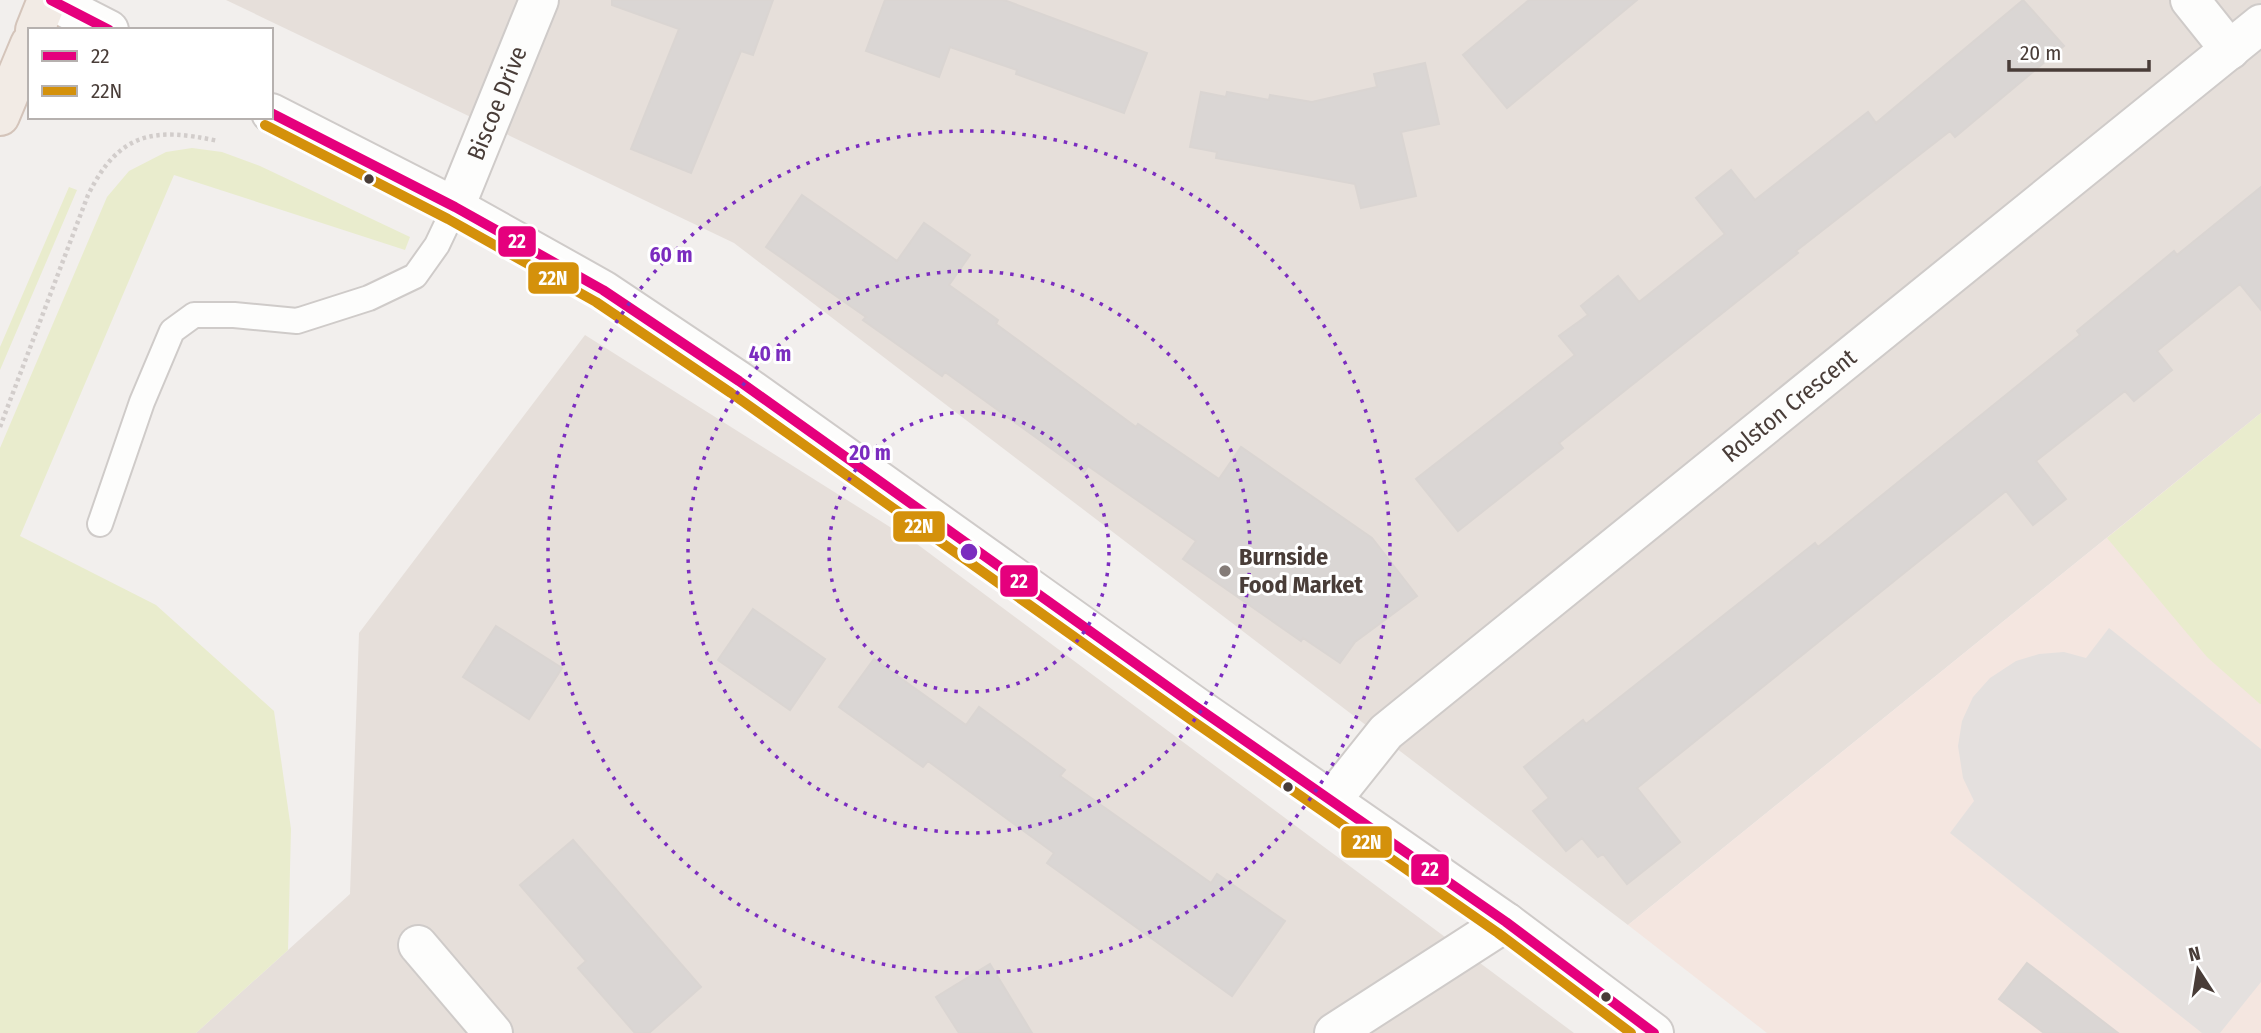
<svg xmlns="http://www.w3.org/2000/svg" width="2261" height="1033" font-family="'Fira Sans Condensed',sans-serif">
	<style>
		.residential { fill: #e6dfda }
		.commercial { fill: #f4e6e0 }
		.green { fill: #e9eccd }
		.parking { fill: #e4e0de }
		.building { fill: #dad6d4; stroke: #dad5d2; stroke-width: 2 }
		.lines { fill: none; stroke-linecap: round; stroke-linejoin: round }
		.service-casing { stroke: #cfcbc9; stroke-width: 28 }
		.minor-casing { stroke: #cfcbc9; stroke-width: 42 }
		.tertiary-casing { stroke: #cfcbc9; stroke-width: 42 }
		.primary-casing { stroke: #d4c4ba; stroke-width: 42 }
		.path { stroke: #d2cdcb; stroke-width: 4.5; stroke-dasharray: 3.5 3.5; stroke-linecap: butt }
		.service { stroke: #fdfdfc; stroke-width: 24 }
		.minor { stroke: #fdfdfc; stroke-width: 38 }
		.tertiary { stroke: #fdfdfc; stroke-width: 38 }
		.primary { stroke: #f2ebe5; stroke-width: 38 }
		.bus-1-casing { stroke: #fff; stroke-width: 16 }
		.bus-2-casing { stroke: #fff; stroke-width: 16 }
		.bus-1 { stroke: #e5007d; stroke-width: 10 }
		.bus-2 { stroke: #d4910b; stroke-width: 10 }
		.ring { fill: none; stroke: #7b2cbf; stroke-width: 3.5; stroke-dasharray: 3.5 7 }
		.bus-dot { fill: #493d38; stroke: #fff; stroke-width: 2.5 }
		.poi-dot { fill: #847b77; stroke: #fff; stroke-width: 2.5 }
		.labels { text-anchor: middle; dominant-baseline: central; stroke-width: 6; stroke-linejoin: round; paint-order: stroke }
		.street-label { font-size: 24px; fill: #493d38; stroke: #fff }
		.poi-label { font-size: 24px; font-weight: bold; fill: #493d38; stroke: #fff; text-anchor: start }
		.centre { fill: #7b2cbf; stroke: #fff; stroke-width: 3.5 }
		.ring-label { font-size: 21px; text-anchor: middle; font-weight: bold; fill: #7b2cbf; stroke: #fff; stroke-width: 6; stroke-linejoin: round; paint-order: stroke }
		.line-badge { stroke: #fff; stroke-width: 2.5 }
		.badge-label { font-size: 19px; text-anchor: middle; font-weight: bold; fill: #fff }
	</style>
	<rect width="100%" height="100%" fill="#f2efed"/>
	<path class="residential" d="M226,0H2261V413L1628,925L734,243Z
		M585,335L917,544L1574,1033H196L350,894L359,633Z"/>
	<path class="commercial" d="M2261,413V1033H1767L1628,925Z"/>
	<path class="green" d="M192,148L222,152L260,166L410,237L405,250L174,175L20,536L156,605L274,711L291,829L288,950L196,1033H0V448L107,197L129,171L166,152Z
		M69,187L77,190L0,370V347Z
		M2261,413V704H2260L2207,657L2107,538Z"/>
	<path class="parking" d="M2109,628L2261,749V982L2220,1033H2202L1950,833L1974,801L1963,778L1958,746L1962,721L1973,697L1990,678L2016,661L2039,654L2064,652L2086,658Z"/>
	<path class="building" d="M612,0H773L753,55L741,51L691,173L631,149L679,29L612,5Z
		M885,0H1004L1147,53L1124,113L1016,74L1017,70L950,47L939,77L866,51Z
		M1529,0H1637L1507,108L1463,55Z
		M2023,0L2064,46L1955,137L1950,131L1796,251L1798,253L1559,443L1563,448L1458,531L1416,479L1575,355L1559,336L1588,315L1581,306L1618,276L1639,302L1725,234L1696,198L1731,170L1755,200L1868,112L1876,123Z
		M1425,63L1439,124L1401,132L1416,196L1361,208L1355,184L1216,158L1217,152L1190,147L1201,92L1226,97L1227,92L1269,100L1270,95L1312,102L1377,87L1374,74Z
		M2261,187V310L2240,284L2157,351L2172,370L2134,401L2125,391L2036,461L2066,499L2033,525L2006,491L1637,788L1680,842L1627,884L1603,854L1598,857L1582,838L1566,851L1533,811L1549,798L1524,767L1583,720L1586,724L1815,543L1818,547L2080,335L2077,331L2174,251L2177,255Z
		M802,195L897,261L924,223L970,255L949,285L998,320L996,324L1136,427L1138,424L1219,479L1241,447L1372,538L1417,596L1355,642L1340,663L1303,638L1301,641L1183,559L1196,541L1088,466L1084,472L945,372L942,376L863,320L866,317L766,247Z
		M753,609L825,659L790,710L718,660Z
		M496,626L562,668L529,719L463,677Z
		M874,659L966,725L979,707L1065,770L1060,776L1211,883L1217,874L1285,921L1232,996L1047,863L1054,853L928,761L923,767L839,707Z
		M573,840L701,987L649,1033H635L578,968L586,961L520,885Z
		M2027,963L2118,1033H2044L1999,999Z
		M990,964L1032,1033H959L936,997Z"/>
	<g class="lines">
		<g class="service-casing">
			<path id="service" d="M100,524L142,402L172,331L194,315H234L297,321L369,298L415,276L437,245L455,207"/>
		</g>
		<g class="minor-casing">
			<g id="minor">
				<path d="M2190,0L2230,50"/>
				<path id="s1" d="M455,207L539,0"/>
				<path id="s2" d="M1331,801L1386,732L2261,24"/>
				<path d="M418,945L493,1033"/>
				<path d="M1334,1033L1506,922"/>
			</g>
		</g>
		<g class="tertiary-casing">
			<path id="tertiary" d="M51,0L109,30
				M271,113L455,207L603,290L739,381L1195,706L1506,922L1654,1033"/>
		</g>
		<g class="primary-casing">
			<path id="primary" d="M35,30L47,0
				M0,116L30,44"/>
		</g>
		<path class="path" d="M0,427L88,195C119,132 154,127 218,141"/>
		<use href="#service" class="service"/>
		<use href="#minor" class="minor"/>
		<use href="#tertiary" class="tertiary"/>
		<use href="#primary" class="primary"/>
		<g class="bus-1-casing">
			<path id="bus-1" d="M51,0L109,30
				M271,113L455,207L603,290L739,381L1195,706L1506,922L1654,1033"/>
		</g>
		<g class="bus-2-casing">
			<path id="bus-2" d="M265,125L448,219L596,302L731,393L1187,717L1498,933L1631,1033"/>
		</g>
		<use href="#bus-1" class="bus-1"/>
		<use href="#bus-2" class="bus-2"/>
	</g>
	<g class="ring">
		<circle cx="969" cy="552" r="140"/>
		<circle cx="969" cy="552" r="281"/>
		<circle cx="969" cy="552" r="421"/>
	</g>
	<g class="bus-dot">
		<circle cx="369" cy="179" r="6"/>
		<circle cx="1288" cy="787" r="6"/>
		<circle cx="1606" cy="997" r="6"/>
	</g>
	<circle class="poi-dot" cx="1225" cy="571" r="7"/>
	<g class="labels">
		<g class="street-label">
			<text stroke="none"><textPath href="#s1" startOffset="112">Biscoe Drive</textPath></text>
			<text stroke="none"><textPath href="#s2" startOffset="607">Rolston Crescent</textPath></text>
		</g>
		<g class="poi-label">
			<text x="1239" y="557">Burnside<tspan x="1239" dy="28">Food Market</tspan></text>
		</g>
	</g>
	<circle cx="969" cy="552" r="10" class="centre"/>
	<g class="ring-label">
		<text x="671" y="262">60 m</text>
		<text x="770" y="361">40 m</text>
		<text x="870" y="460">20 m</text>
	</g>
	<g class="line-badge">
		<rect x="497" y="225" width="40" height="33" rx="7" fill="#e5007d"/>
		<rect x="527" y="261" width="53" height="34" rx="7" fill="#d4910b"/>
		<rect x="892" y="510" width="54" height="33" rx="7" fill="#d4910b"/>
		<rect x="999" y="564" width="40" height="34" rx="7" fill="#e5007d"/>
		<rect x="1340" y="825" width="53" height="34" rx="7" fill="#d4910b"/>
		<rect x="1410" y="853" width="40" height="33" rx="7" fill="#e5007d"/>
	</g>
	<g class="badge-label">
		<text x="517" y="248">22</text>
		<text x="553" y="285">22N</text>
		<text x="919" y="533">22N</text>
		<text x="1019" y="588">22</text>
		<text x="1367" y="849">22N</text>
		<text x="1430" y="876">22</text>
	</g>
	<rect x="28" y="28" width="245" height="91" fill="#ffffff" stroke="#b6b1af" stroke-width="2"/>
	<rect x="42" y="51" width="35" height="10" fill="#e5007d" stroke="#b6b1af" stroke-width="2"/>
	<text x="91" y="63" font-size="21" fill="#493d38">22</text>
	<rect x="42" y="86" width="35" height="10" fill="#d4910b" stroke="#b6b1af" stroke-width="2"/>
	<text x="91" y="98" font-size="21" fill="#493d38">22N</text>
	<g transform="translate(2198 970) rotate(348)" stroke="#ffffff" stroke-width="5" paint-order="stroke">
	<path d="M0-5L12 26L0 18L-12 26Z" fill="#493d38"/>
	<text y="-10" font-size="19" font-weight="bold" text-anchor="middle" fill="#493d38">N</text>
	</g>
	<path d="M2009 60v10h140v-10" fill="none" stroke="#493d38" stroke-width="3.5"/>
	<text x="2020" y="60" font-size="21" fill="#493d38" stroke="#ffffff" stroke-width="5" paint-order="stroke">20 m</text>
</svg>
